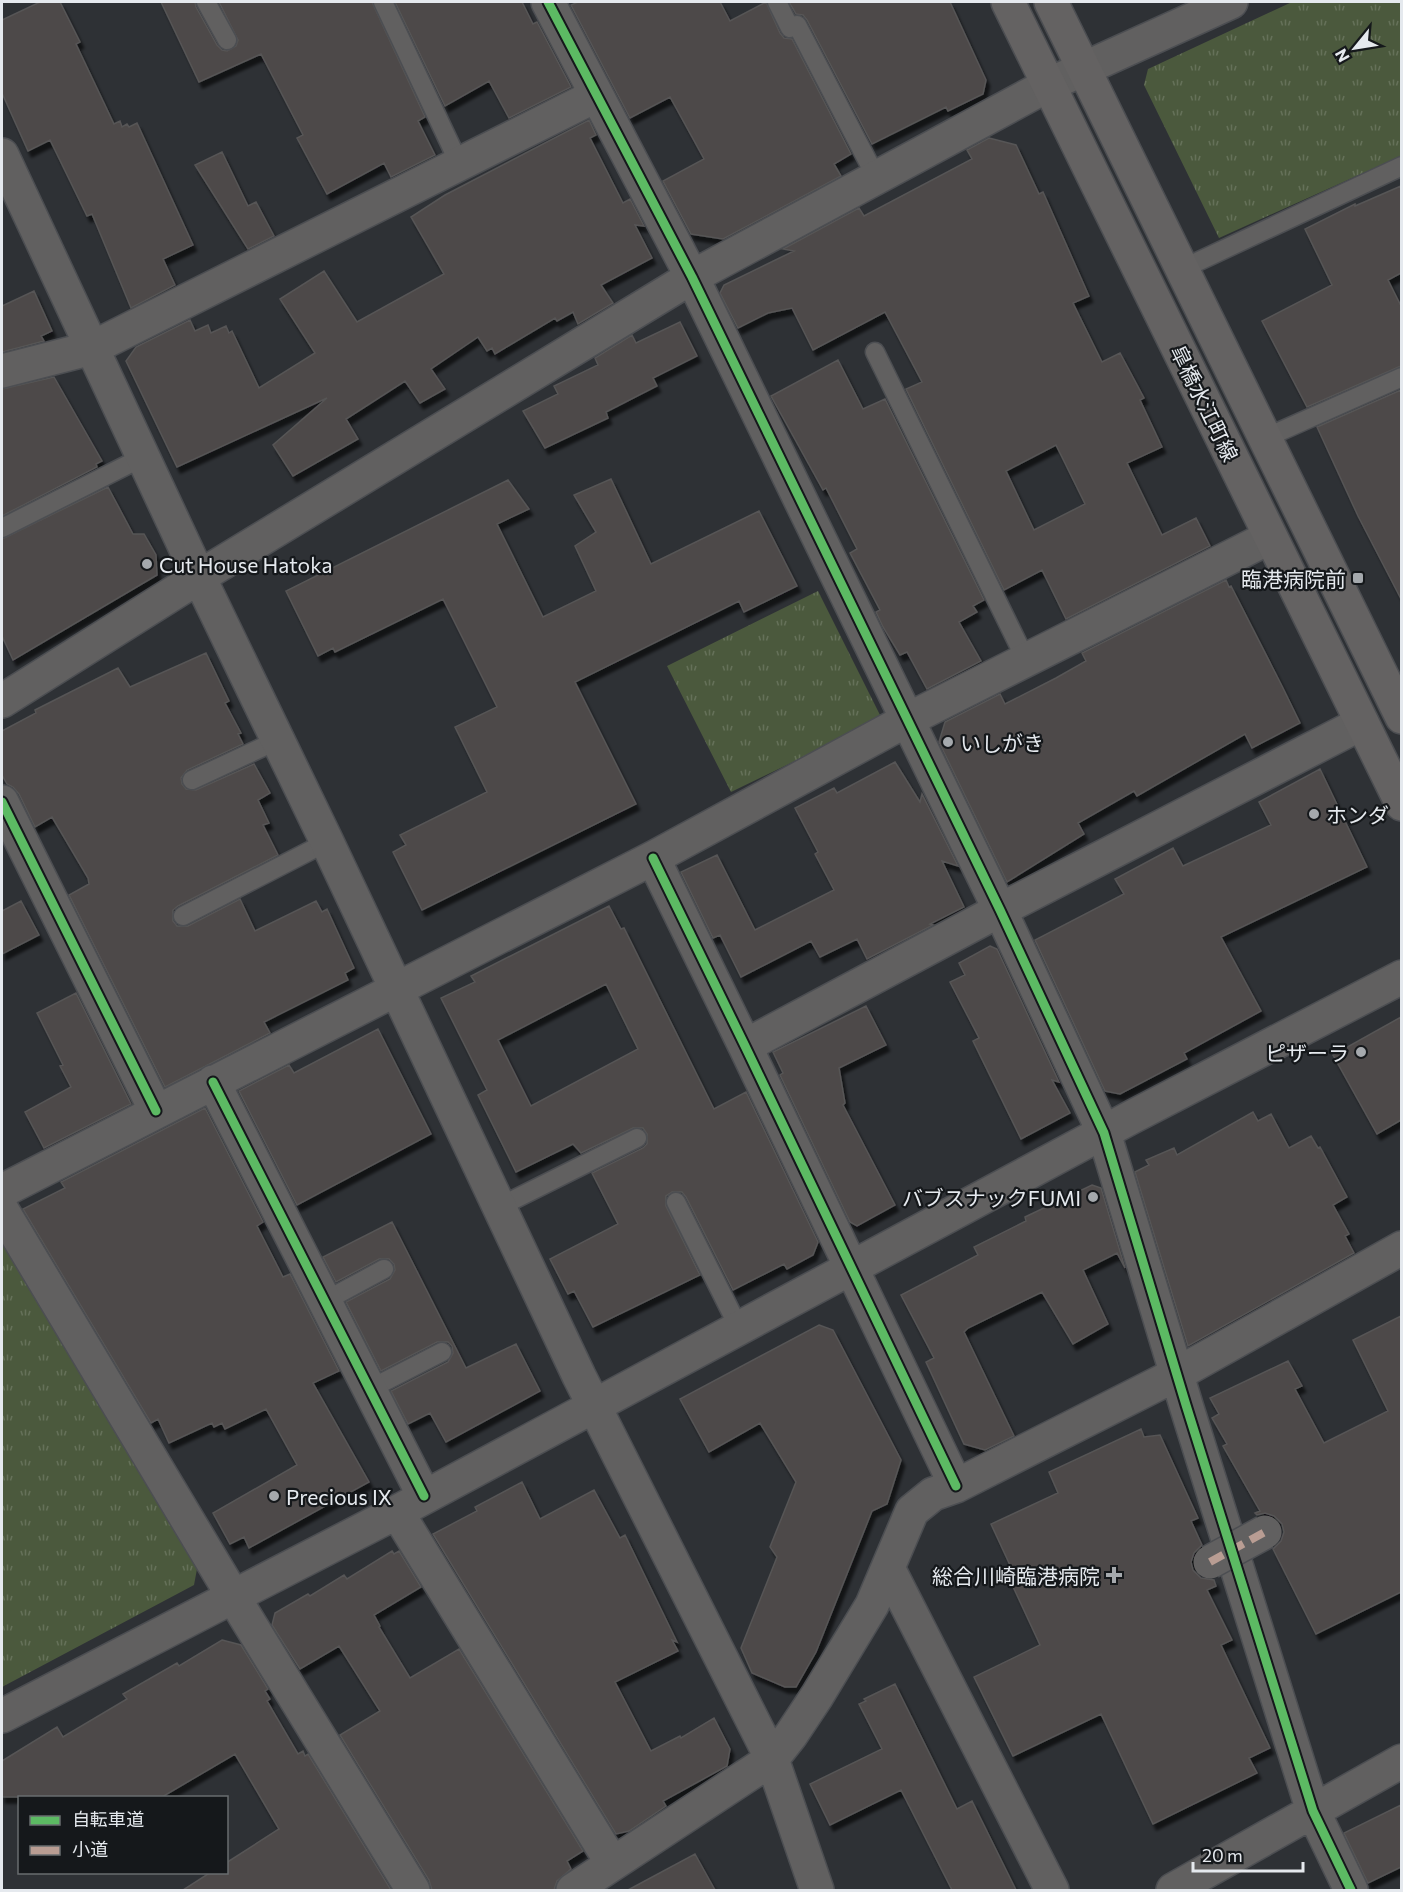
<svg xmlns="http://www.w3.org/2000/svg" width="1403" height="1892" font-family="Commissioner,'Noto Sans JP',sans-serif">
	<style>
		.park { fill: url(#park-tufts) }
		.building { fill: #4e4a48; stroke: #565556; stroke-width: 1.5; fill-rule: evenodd; filter: url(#shadow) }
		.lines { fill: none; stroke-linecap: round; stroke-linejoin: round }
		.lane-casing { stroke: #4c4e52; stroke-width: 21 }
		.street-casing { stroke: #4c4e52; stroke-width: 36 }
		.secondary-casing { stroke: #4c4e52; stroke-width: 36 }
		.lane { stroke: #616060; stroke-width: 18 }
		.street { stroke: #616060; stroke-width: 33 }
		.secondary { stroke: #646262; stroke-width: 33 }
		.street-bridge-casing { stroke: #4c4e52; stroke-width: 36; stroke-linecap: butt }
		.street-bridge { stroke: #616060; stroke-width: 33 }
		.quiet { stroke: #b99d93; stroke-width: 8; stroke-dasharray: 15 8; stroke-linecap: butt }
		.cycleway-casing { stroke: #15181b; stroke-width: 13 }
		.cycleway { stroke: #5cba63; stroke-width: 9 }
		.poi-dot { fill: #a5a9ad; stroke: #15181b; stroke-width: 2 }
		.labels { text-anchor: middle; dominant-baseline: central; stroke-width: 4.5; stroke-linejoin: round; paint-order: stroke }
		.street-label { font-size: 21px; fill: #e5e9ee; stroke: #15181b }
		.poi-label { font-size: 21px; fill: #e5e9ee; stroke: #15181b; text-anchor: start }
	</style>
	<defs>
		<pattern id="park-tufts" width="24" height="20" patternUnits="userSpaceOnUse" patternTransform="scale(1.5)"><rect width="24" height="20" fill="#4b593d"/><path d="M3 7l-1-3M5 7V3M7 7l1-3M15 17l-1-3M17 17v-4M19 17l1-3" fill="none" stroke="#657159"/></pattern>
		<filter id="shadow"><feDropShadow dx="3.5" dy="6" stdDeviation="1.5" flood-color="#0009"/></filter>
	</defs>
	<rect width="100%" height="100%" fill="#2e3135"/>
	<path class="park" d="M1292,2H1401V156L1219,238L1144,85L1148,69Z
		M818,591L882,719L731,792L667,666Z
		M2,1242L197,1569L194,1585L2,1687Z"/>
	<path class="building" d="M40,2H60L80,42L76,44L114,124L120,121L122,127L127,124L129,127L137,123L193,245L163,259L175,285L131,308L92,214L87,216L50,140L28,151L2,93V20Z
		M161,2H195L196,7L217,45L222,50L227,51L236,46L238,40L219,2H372L425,117L418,121L435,155L391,177L384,163L327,194L297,138L303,135L261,54L199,82Z
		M395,2H522L533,24L537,22L571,87L509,118L489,81L445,106Z
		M578,2H720L730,21L766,2L780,33L784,38L792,39L851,154L834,164L841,176L723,239L691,234L663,181L704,159L670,97L630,118L571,5Z
		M789,2H950L986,80L983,94L948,111L946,107L872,144L807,20L803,15L796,14Z
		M589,120L596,135L590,138L623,203L630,199L644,226L635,225L652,258L601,285L613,303L578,324L573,312L557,321L555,318L495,354L492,348L487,351L478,337L431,369L445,389L420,403L405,381L346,419L358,439L293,476L273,445L327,398L177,467L126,361L136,347L190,320L195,331L208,325L211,333L226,326L229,333L232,331L259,388L315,353L280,299L324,271L357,322L444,274L411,217L445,195Z
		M989,138L1016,145L1039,194L1043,192L1089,296L1073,303L1102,362L1120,353L1144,398L1140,400L1162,447L1127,463L1162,535L1196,518L1210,546L1066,619L1042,570L1004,590L906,389L922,382L885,312L813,350L792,308L768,313L738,328L720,293L724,285L794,251L783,249L859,208L864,216L972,159L967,150ZM1056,445L1085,504L1034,530L1006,471Z
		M222,152L248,206L256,202L274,236L248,249L195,165Z
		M1401,186V273L1388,280L1401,306V366L1307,407L1262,321L1332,285L1305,229L1355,204V206Z
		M34,291L52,331L41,336L44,341L2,352V306Z
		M680,322L697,356L653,378L657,386L606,412L608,418L545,448L523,411L558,394L554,386L598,365L595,358L632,335L636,343Z
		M838,360L863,409L885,399L984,600L973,606L977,612L959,622L981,661L927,689L907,652L900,655L883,627L876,612L880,610L850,553L857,549L826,488L823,490L771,396Z
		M54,377L102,461L96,464L97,467L2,516V389Z
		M1401,390V599L1358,516L1317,427Z
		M611,479L651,564L759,511L797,586L744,612L739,601L575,682L636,804L422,910L393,852L406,845L400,835L487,792L455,727L497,707L443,599L335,652L333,648L318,656L286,591L508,480L529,509L497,524L543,617L596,591L575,546L596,532L574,495Z
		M108,487L133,534H144L156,555L157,575L13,660L2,636V539Z
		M1226,580L1229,587L1231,586L1282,686L1300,723L1252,748L1245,734L1137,796L1134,791L1078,823L1084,834L1007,882L939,742L945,722L1000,694L1005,704L1056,678L1086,661L1082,653Z
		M206,653L229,701L225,703L241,733L238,734L243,744L187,770L181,778L182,784L186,789L196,790L254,764L270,793L258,800L269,823L263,825L278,855L178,906L173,910V921L177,926H188L240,899L255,931L316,901L322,912L327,909L354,968L345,973L348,980L264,1022L270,1033L165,1087L69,895L89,884L88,878L52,817L35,827L19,794L13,787L7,784L2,775V731L36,713L35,710L118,668L130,687Z
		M895,762L920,802L922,794L958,866L942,861L964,907L930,924L933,925L867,959L857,939L820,957L811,941L741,977L720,935L713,938L681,872L717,855L755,930L834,890L815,854L818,852L795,808L834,788L837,793Z
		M1320,769L1367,867L1221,937L1261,1011L1184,1053L1187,1059L1120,1094L1105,1091L1035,940L1124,894L1115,879L1173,848L1183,866L1271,825L1259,802Z
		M21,901L39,935L2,954V911Z
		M609,906L621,929L624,928L714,1109L746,1092L818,1242L813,1255L787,1269L784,1264L733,1290L686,1197L682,1192H672L666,1196V1206L700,1275L593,1327L574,1291L568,1294L550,1259L618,1224L592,1173L643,1148L647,1144V1134L643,1128H633L581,1153L573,1144L516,1172L478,1095L487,1090L441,998L475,982L471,976ZM606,984L638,1049L531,1106L498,1040Z
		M990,946L997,949L1059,1082L1052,1080L1070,1113L1021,1139L973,1041L979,1038L950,982L965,975L959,963Z
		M76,993L131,1104L44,1148L25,1112L71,1087L60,1066L63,1065L37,1013Z
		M866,1006L886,1045L839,1068L845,1103L843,1105L895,1205L857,1226L850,1222L780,1075L783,1073L773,1052Z
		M1401,1017V1120L1377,1134L1333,1055Z
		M378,1029L431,1134L297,1205L239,1091L289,1065L294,1073Z
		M205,1108L263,1222L257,1226L283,1277L290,1274L339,1371L313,1383L369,1482L249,1548L244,1537L230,1544L213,1513L297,1465L266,1409L225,1429L222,1423L214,1427L212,1423L169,1443L158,1419L151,1423L23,1209L65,1188L61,1182Z
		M1253,1112L1258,1121L1271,1114L1289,1148L1311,1136L1318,1148L1320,1147L1347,1197L1333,1205L1349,1234L1345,1236L1354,1253L1188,1346L1135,1172L1149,1165L1146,1160L1174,1148L1177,1155Z
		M1092,1185L1101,1188L1125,1268L1117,1253L1083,1270L1108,1324L1073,1344L1042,1292L968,1328L964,1332L1014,1436L985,1450L964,1444L926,1362L934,1358L901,1295L978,1255L974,1247L1026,1221L1025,1217Z
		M392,1222L466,1368L516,1344L540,1391L446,1442L430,1413L408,1424L391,1391L448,1362L453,1353L452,1346L448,1342H437L381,1371L346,1302L390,1279L395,1270L394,1264L389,1259H379L336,1282L323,1257Z
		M1401,1316V1592L1316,1634L1273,1549L1281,1541L1284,1532L1282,1524L1274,1516L1265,1513L1257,1515L1255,1513L1260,1511L1223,1446L1227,1444L1212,1418L1219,1414L1210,1398L1288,1361L1302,1386L1295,1389L1324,1443L1388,1411L1353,1340Z
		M819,1325L833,1330L901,1460L887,1504L872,1511L816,1652L796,1687H785L752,1673L741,1648L777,1557L770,1547L796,1482L760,1423L709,1452L680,1399Z
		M1141,1429L1144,1437L1160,1435L1198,1518L1191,1521L1202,1545L1194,1553L1191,1562L1193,1570L1201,1578L1214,1580L1216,1586L1207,1590L1232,1640L1221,1645L1270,1748L1249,1758L1257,1773L1153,1824L1101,1714L1013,1756L974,1677L1040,1645L1009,1578L1015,1576L991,1524L1058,1493L1049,1472Z
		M522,1482L540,1519L594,1490L620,1538L625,1535L677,1642L672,1640L678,1651L615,1682L651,1751L680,1736L681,1738L714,1718L730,1749L727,1766L663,1801L666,1806L629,1831L616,1834L433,1534L477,1511L475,1507Z
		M392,1551L394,1554L399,1551L421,1587L374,1615L380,1626L379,1627L410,1678L459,1649L583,1851L567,1861L571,1869L557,1881L554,1890H432L429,1880L340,1735L380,1711L339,1646L300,1669L272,1625L275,1613L308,1594L310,1596L344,1575L347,1579Z
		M222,1640L241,1645L268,1689L265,1691L270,1699L267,1701L298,1754L303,1751L305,1756L308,1754L391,1890H183L211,1872H226V1863L279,1829L235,1754L162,1797H2V1761L57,1727L63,1737L127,1699L123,1694L177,1663L179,1666Z
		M895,1684L957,1809L972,1801L1016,1890H952L901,1790L830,1825L810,1784L882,1749L859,1704L866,1701L864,1699Z
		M1401,1805V1867L1368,1883L1344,1833Z
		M695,1854L715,1890H628Z"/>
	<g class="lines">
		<g class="lane-casing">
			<path id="lane" d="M206,2L227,40
				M383,2L459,163
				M777,2L790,28L797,25L876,177
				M1182,269L1402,166
				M875,352L1026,660
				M1265,438L1402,377
				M2,528L143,457
				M192,780L278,740
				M183,916L327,842
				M676,1202L739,1328
				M499,1207L637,1138
				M325,1301L384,1269
				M370,1389L442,1352"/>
		</g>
		<g class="street-casing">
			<path id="street" d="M548,2L692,277L1000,910L1104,1133L1186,1405L1313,1811L1351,1890
				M2,155L199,577L327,842L579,1376L772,1759L817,1890
				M2,371L92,348L595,96
				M2,701L199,577L692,277L1048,85L1231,2
				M2,802L156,1111
				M653,858L745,1046L956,1486
				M745,1046L1000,910L1362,723
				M213,1082L424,1496
				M2,1191L653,858L907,720L1270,537
				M2,1210L245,1616L413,1890
				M397,1512L612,1863
				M888,1568L1052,1890
				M2,1716L397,1512L1130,1118L1402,977
				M573,1890L772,1759L791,1735L817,1696L872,1605L912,1511L933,1494L956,1486L1177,1374L1402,1248
				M1173,1890L1402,1761"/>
		</g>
		<g class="secondary-casing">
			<path id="secondary" d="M1008,2L1402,804
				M1051,2L1402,717"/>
		</g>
		<use href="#lane" class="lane"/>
		<use href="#street" class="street"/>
		<use href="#secondary" class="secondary"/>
		<g class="street-bridge-casing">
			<path id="street-bridge" d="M1210,1562L1265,1532"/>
		</g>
		<use href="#street-bridge" class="street-bridge"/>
		<path class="quiet" d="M1210,1562L1265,1532"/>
		<g class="cycleway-casing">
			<path id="cycleway" d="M548,2L692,277L1000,910L1104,1133L1186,1405L1313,1811L1351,1890
				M2,802L156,1111
				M653,858L745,1046L956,1486
				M213,1082L424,1496"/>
		</g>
		<use href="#cycleway" class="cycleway"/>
	</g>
	<g class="poi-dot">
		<circle cx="147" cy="564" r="6"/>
		<rect x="1352" y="572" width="12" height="12" rx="3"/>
		<circle cx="948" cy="742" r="6"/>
		<circle cx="1314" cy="814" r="6"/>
		<circle cx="1361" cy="1052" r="6"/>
		<circle cx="1093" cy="1197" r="6"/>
		<circle cx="274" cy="1496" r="6"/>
		<path d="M1111 1566h6v6h6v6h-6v6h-6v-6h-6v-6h6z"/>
	</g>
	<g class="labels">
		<g class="street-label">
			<text transform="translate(1205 403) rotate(64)">皐橋水江町線</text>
		</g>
		<g class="poi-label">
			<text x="159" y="564">Cut House Hatoka</text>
			<text x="1346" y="578" text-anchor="end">臨港病院前</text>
			<text x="960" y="742">いしがき</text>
			<text x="1326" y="814">ホンダ</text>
			<text x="1349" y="1052" text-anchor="end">ピザーラ</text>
			<text x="1081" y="1197" text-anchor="end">バブスナックFUMI</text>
			<text x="286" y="1496">Precious IX</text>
			<text x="1100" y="1575" text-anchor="end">総合川崎臨港病院</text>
		</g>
	</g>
	<rect width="1403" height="1892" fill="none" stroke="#e5e9ee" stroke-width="6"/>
	<rect x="18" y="1796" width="210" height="78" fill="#15181b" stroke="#686c6f" stroke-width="1.5"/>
	<rect x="30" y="1816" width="30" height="9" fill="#5cba63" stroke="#686c6f" stroke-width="1.5"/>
	<text x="72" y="1826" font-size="18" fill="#e5e9ee">自転車道</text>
	<rect x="30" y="1846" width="30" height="9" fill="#b99d93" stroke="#686c6f" stroke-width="1.5"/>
	<text x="72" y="1856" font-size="18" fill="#e5e9ee">小道</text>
	<g transform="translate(1355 48) rotate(240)" stroke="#15181b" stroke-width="4.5" paint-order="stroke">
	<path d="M0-4.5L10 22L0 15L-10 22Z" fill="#e5e9ee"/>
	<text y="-9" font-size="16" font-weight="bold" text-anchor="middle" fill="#e5e9ee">N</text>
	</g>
	<path d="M1193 1862v9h110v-9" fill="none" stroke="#e5e9ee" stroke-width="3"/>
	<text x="1202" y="1862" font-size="18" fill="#e5e9ee" stroke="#15181b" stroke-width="4.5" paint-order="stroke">20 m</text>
</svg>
